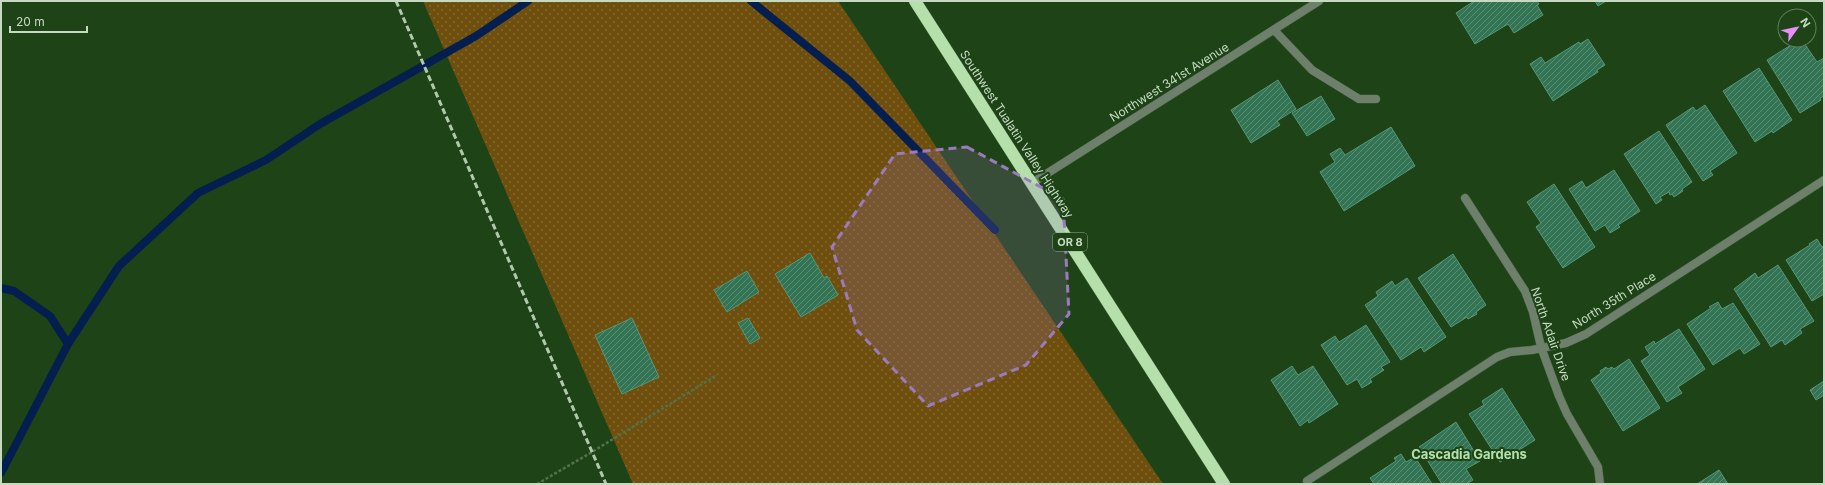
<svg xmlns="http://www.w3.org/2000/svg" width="1825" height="485" font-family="Inter,sans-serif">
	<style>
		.grass { fill: url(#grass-dots) }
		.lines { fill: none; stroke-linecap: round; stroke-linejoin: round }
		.stream { stroke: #031e4f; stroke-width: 8 }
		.building { fill: url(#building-hatch); stroke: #569676 }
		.lane-casing { stroke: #3c5e36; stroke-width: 9 }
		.street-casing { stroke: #3c5e36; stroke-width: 9 }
		.highway-casing { stroke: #3c5e36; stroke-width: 13 }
		.path { stroke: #52724c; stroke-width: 2.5; stroke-dasharray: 3 2; stroke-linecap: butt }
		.lane { stroke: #6e806b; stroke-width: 8 }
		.street { stroke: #6e806b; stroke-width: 8 }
		.highway { stroke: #b5e0ac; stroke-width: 12 }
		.rail { stroke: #b2c9ae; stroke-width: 3; stroke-dasharray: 6 3; stroke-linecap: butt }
		.marked { fill: #9c7ac0; fill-opacity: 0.2; stroke: #9c7ac0; stroke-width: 3; stroke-dasharray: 8 5; stroke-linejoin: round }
		.labels { text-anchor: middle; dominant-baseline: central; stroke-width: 4; stroke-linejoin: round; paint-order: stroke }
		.shield { fill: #1e4317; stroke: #93ad8e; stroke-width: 1 }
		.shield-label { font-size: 11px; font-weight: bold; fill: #c5dac1 }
		.street-label { font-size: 12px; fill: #c5dac1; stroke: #1e4317 }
		.neighbourhood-label { font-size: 13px; font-weight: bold; fill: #b5e0ad; stroke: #1e4317 }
	</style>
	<defs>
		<pattern id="grass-dots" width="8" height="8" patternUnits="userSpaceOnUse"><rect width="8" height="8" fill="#6f4f0d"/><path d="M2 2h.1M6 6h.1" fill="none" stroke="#82682e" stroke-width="1.8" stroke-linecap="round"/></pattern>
		<pattern id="building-hatch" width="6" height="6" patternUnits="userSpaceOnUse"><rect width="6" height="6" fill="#337455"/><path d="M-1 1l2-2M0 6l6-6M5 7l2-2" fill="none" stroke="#588e73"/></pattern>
	</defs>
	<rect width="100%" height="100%" fill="#1e4317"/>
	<path class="grass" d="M423,1H838L1163,484H633Z"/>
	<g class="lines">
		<path class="stream" d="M751,1L850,81L995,230
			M1,288L14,291L50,316L68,344
			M1,473L68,344L119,266L198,193L266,160L320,124L476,36L528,1"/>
	</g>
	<path class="building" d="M1474,1H1537L1539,4L1537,5L1543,15L1514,33L1508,24L1475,44L1456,13Z
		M1595,1H1606L1598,6Z
		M1588,39L1605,65L1597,70L1598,72L1553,101L1530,64L1541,57L1545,63L1579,42L1580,44Z
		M1799,40H1802L1817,62L1824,58V96L1820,98L1821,100L1800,113L1767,60Z
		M1759,68L1792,120L1773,133L1772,131L1755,142L1723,91Z
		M1278,80L1296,109L1277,121L1280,125L1251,143L1231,110Z
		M1321,96L1335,119L1307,136L1292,113Z
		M1705,105L1737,153L1710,171L1713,175L1703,181L1666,125L1693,107L1696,111Z
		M1391,127L1415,166L1344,211L1320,172L1335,162L1330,154L1340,148L1345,155Z
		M1659,131L1692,182L1682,189L1683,191L1674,197L1672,194L1670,195L1669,192L1660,197L1662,200L1656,204L1624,154Z
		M1614,170L1640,211L1618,225L1620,227L1610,233L1605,225L1595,231L1569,189L1582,181L1586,188Z
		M1554,184L1595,247L1563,268L1536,227L1541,223L1527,202Z
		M1817,239L1822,247L1824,246V294L1812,301L1786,260L1810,245L1809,244Z
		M810,253L824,278L827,276L838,295L801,317L775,274Z
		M1453,254L1486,305L1476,312L1477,314L1468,319L1467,317L1451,327L1418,278Z
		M1778,265L1814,321L1800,329L1802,333L1785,345L1782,340L1771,347L1734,289L1755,273L1758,278Z
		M747,271L759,292L727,312L714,290Z
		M1407,278L1446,337L1424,352L1421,347L1401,360L1365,305L1378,296L1376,292L1392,281L1395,286Z
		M1718,302L1722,309L1733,303L1760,344L1744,354L1740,348L1713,365L1687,324L1711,308L1709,307Z
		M632,318L659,377L622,394L595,335Z
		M748,318L760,338L750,344L738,323Z
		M1366,325L1390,362L1381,367L1384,370L1370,379L1372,382L1362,388L1357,379L1347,385L1321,345L1335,336L1339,342Z
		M1679,329L1705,369L1678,387L1682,393L1667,402L1641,361L1650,355L1645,347L1654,341L1655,344Z
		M1629,359L1660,408L1623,431L1591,380L1601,373L1600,371L1606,367L1608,369L1612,367L1614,369Z
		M1292,366L1298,375L1313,366L1338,404L1309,423L1308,420L1300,426L1271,380Z
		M1824,381V395L1816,400L1810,390Z
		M1502,388L1535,440L1500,462L1469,414L1484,405L1482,401Z
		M1456,422L1480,461L1466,469L1473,480L1466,484H1454L1453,483L1442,484L1419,447Z
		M1401,454L1406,462L1415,457L1432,484H1374L1370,478L1396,461L1394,458Z
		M1719,470L1728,484H1697Z"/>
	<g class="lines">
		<g class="lane-casing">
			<path id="lane" d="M1274,30L1312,70L1359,99H1376"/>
		</g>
		<g class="street-casing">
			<path id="street" d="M1032,183L1319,1
				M1465,198L1525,291L1533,312L1541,347L1559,396L1567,414L1598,467L1600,484
				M1307,481L1497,357L1510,352L1532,350L1566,343L1586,334L1824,180"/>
		</g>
		<g class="highway-casing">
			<path id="highway" d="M915,1L1224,484"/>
		</g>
		<path class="path" d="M537,484L592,452L717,375"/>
		<use href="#lane" class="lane"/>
		<use href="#street" class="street"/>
		<use href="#highway" class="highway"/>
		<path class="rail" d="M396,1L606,484"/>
	</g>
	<path class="marked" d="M967,147L1063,199L1069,314L1026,365L928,406L857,330L832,247L895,154Z"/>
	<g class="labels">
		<rect class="shield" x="1053" y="233" width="34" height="18" rx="3"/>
		<g class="shield-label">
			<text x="1070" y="242">OR 8</text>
		</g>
		<g class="street-label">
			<text transform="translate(1169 82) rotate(-32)">Northwest 341st Avenue</text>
			<text transform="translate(1017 134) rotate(57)">Southwest Tualatin Valley Highway</text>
			<text transform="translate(1614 300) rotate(-32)">North 35th Place</text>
			<text transform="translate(1551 334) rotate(71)">North Adair Drive</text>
		</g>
		<g class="neighbourhood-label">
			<text x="1469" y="454">Cascadia Gardens</text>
		</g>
	</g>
	<rect width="1825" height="485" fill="none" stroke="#c5dac1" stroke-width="4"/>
	<g transform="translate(1797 28) rotate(57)"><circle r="19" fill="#1e4317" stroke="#617f5b"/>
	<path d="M0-3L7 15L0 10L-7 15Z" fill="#ea8dfd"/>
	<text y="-6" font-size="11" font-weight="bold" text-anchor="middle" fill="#c5dac1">N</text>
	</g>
	<path d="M10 26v6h77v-6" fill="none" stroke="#c5dac1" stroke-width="2"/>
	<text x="16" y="26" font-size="12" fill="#c5dac1" stroke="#1e4317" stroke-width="3" paint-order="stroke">20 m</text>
</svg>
